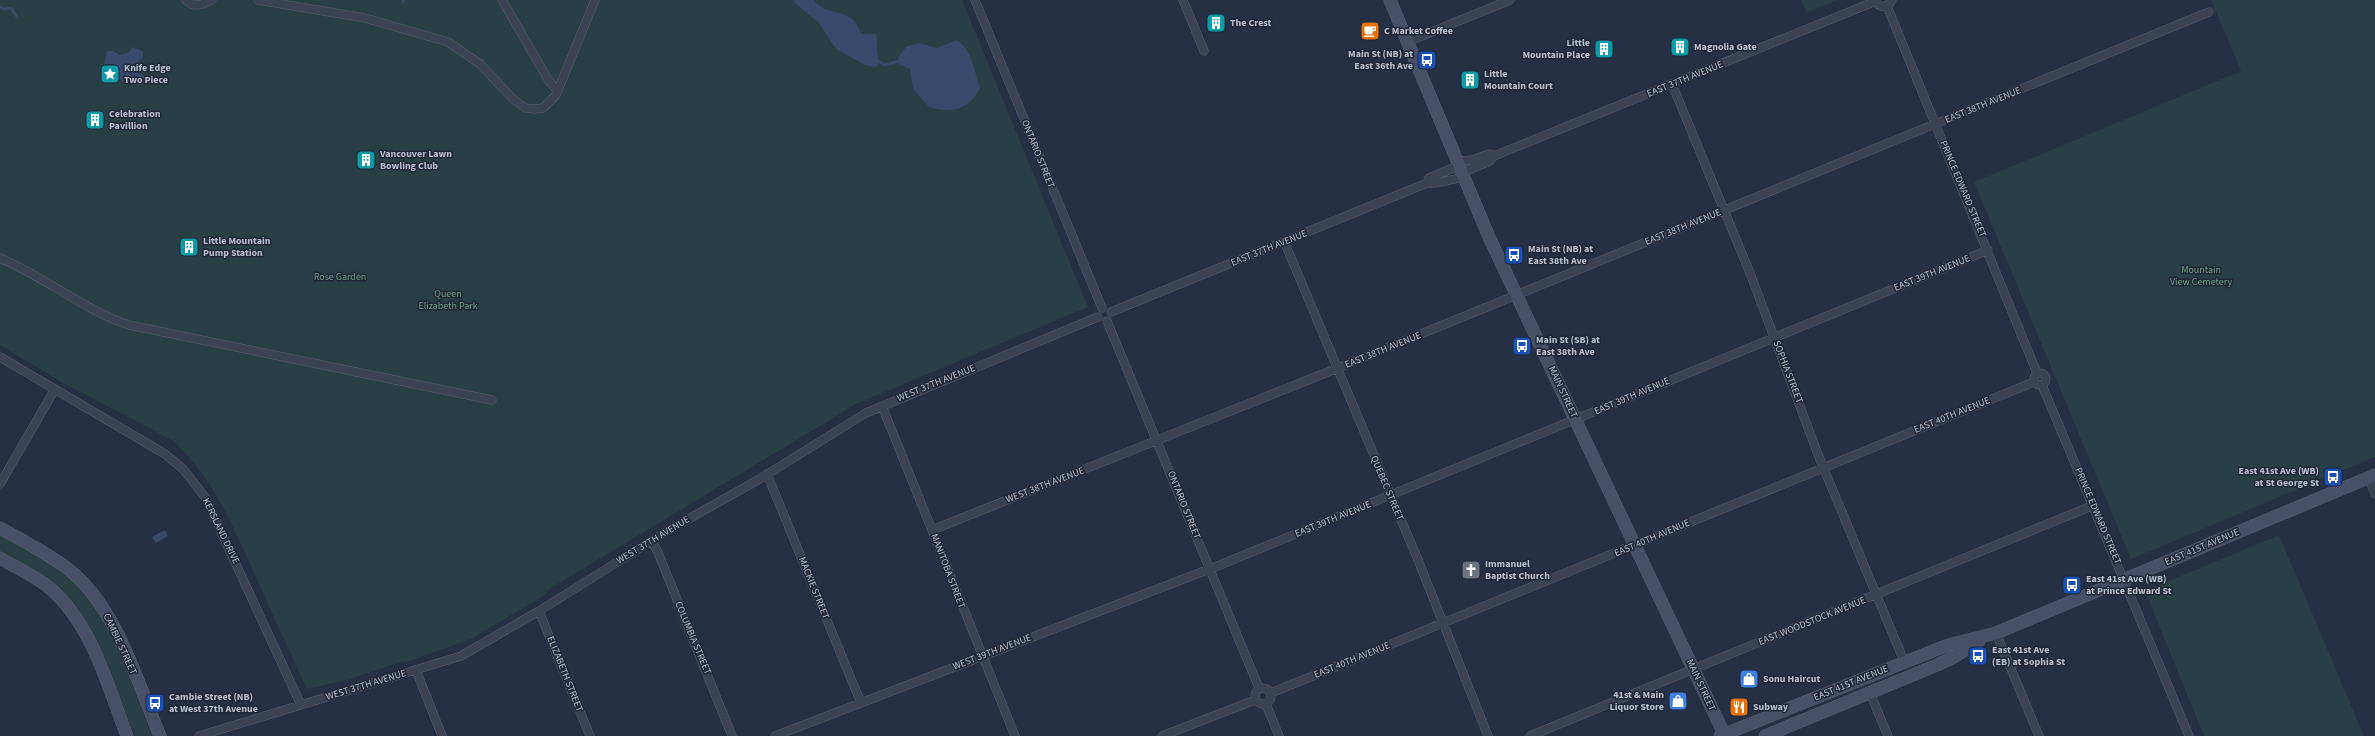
<svg xmlns="http://www.w3.org/2000/svg" width="2375" height="736" font-family="'Source Sans 3',sans-serif">
	<style>
		.green { fill: #283f45 }
		.water { fill: #38496c }
		.lines { fill: none; stroke-linecap: round; stroke-linejoin: round }
		.stream { stroke: #38496c; stroke-width: 2.5 }
		.minor-casing { stroke: #596071; stroke-width: 9 }
		.secondary-casing { stroke: #596071; stroke-width: 13 }
		.minor { stroke: #3a4254; stroke-width: 8 }
		.secondary { stroke: #485067; stroke-width: 12 }
		.labels { text-anchor: middle; dominant-baseline: central; stroke-width: 3; stroke-linejoin: round; paint-order: stroke }
		.poi-label { font-size: 10px; font-weight: bold; fill: #b8becd; stroke: #1f2739; text-anchor: start }
		.street-label { font-size: 10px; fill: #b8becd; stroke: #1f2739 }
		.park-label { font-size: 10px; fill: #6d9f7e; stroke: #1f2739 }
	</style>
	<rect width="100%" height="100%" fill="#253044"/>
	<path class="green" d="M0,0H962L1088,307L856,404L551,588L545,595L471,639L407,662H400L347,680L307,689C289,651 272,612 254,573C232,524 213,477 172,440L65,384L0,345Z
		M1801,0H1837L1807,13Z
		M2211,0H2375V457L2131,559L1974,182L2241,71Z
		M0,535C21,547 44,557 63,572C112,612 129,679 152,736H135C117,692 98,629 65,595C47,576 23,564 0,551Z
		M2279,535L2364,736H2204L2145,591Z"/>
	<path class="water" d="M794,0H814C822,13 842,10 853,20C857,23 859,29 861,34H876C878,43 876,54 880,62L875,67L865,65L836,49L819,23L795,3Z
		M957,40C973,51 974,71 980,88C970,109 952,114 929,107L913,89L910,69L898,64L899,56L907,46L919,43L937,48Z
		M132,47L143,51V57L134,65L137,72L144,76L146,81L136,85L133,83L119,80V72L114,64H104L107,51H113L120,55L129,52Z
		M165,530L168,536L156,543L152,537Z"/>
	<g class="lines">
		<path class="stream" d="M403,2L404,0
			M0,7L4,9L11,8L17,17
			M880,62L885,65L899,61"/>
		<g class="minor-casing">
			<path id="minor" d="M186,0C194,9 203,4 212,0
				M258,0L365,18L448,42L480,64L513,99L525,108L535,109L543,108L556,95L595,0
				M502,0L549,81L558,91
				M975,0L1102,308
				M1183,0L1204,51
				M1875,0C1879,9 1888,8 1892,0
				M1887,6L2037,373
				M1407,42L1510,0
				M1672,84L1750,273L1819,457L1904,661
				M1456,161L1472,160L1489,154L1494,156
				M1461,173L1490,161L1494,156L1876,1
				M1427,183L1429,178L1458,166
				M1284,241L1418,560L1488,736
				M0,258C45,277 82,309 129,325L492,400
				M1111,312L1427,183C1437,185 1451,178 1463,178
				M1107,321L1259,688
				M0,357L165,454L183,469L205,497L301,705
				M2034 379a6 6 0 1 1 12 0a6 6 0 1 1-12 0Z
				M2042,385L2189,736
				M882,406L1015,736
				M767,474L861,703
				M2369,478L2375,494
				M0,484L55,389
				M932,530L1323,374L2209,12
				M651,541L657,550L732,736
				M539,611L590,736
				M1996,633L2039,736
				M416,670L442,736
				M1255 696a8 8 0 1 1 16 0a8 8 0 1 1-16 0Z
				M1271,693L2034,382
				M1870,693L1888,736
				M1266,704L1279,736
				M199,736L461,656L539,611L667,531L758,480L866,413L1098,317
				M775,736L1220,565L1988,250
				M1162,736L1255,700
				M1530,736L2094,505"/>
		</g>
		<g class="secondary-casing">
			<path id="secondary" d="M1390,0L1489,237L1725,736
				M0,528C23,541 47,553 68,569C116,606 137,681 160,736
				M0,558C17,568 37,577 52,590C93,627 108,687 127,736
				M1720,736L1948,645L1996,633L2375,475
				M1765,736L1937,665L1954,657L1979,641"/>
		</g>
		<use href="#minor" class="minor"/>
		<use href="#secondary" class="secondary"/>
	</g>
	<defs>
		<g id="building-square" transform="scale(1)"><rect x="-9" y="-9" width="18" height="18" rx="4" fill="#0f9aa8" stroke="#1f2739"/><path d="M-4-6H4V6H1V3H-1V6H-4ZM-2.5-4.3h1.7v1.8h-1.7ZM.8-4.3h1.7v1.8H.8ZM-2.5-1h1.7V.8h-1.7ZM.8-1h1.7V.8H.8Z" fill="#fff"/></g>
		<g id="cafe-square" transform="scale(1)"><rect x="-9" y="-9" width="18" height="18" rx="4" fill="#e8710a" stroke="#1f2739"/><path d="M-5.5-4.5H6V0H3Q3 3.5 0 3.5H-2.5Q-5.5 3.5-5.5 0ZM3-3.2v2h1.7v-2ZM-6 4.5H4V6H-6Z" fill="#fff"/></g>
		<g id="bus-square" transform="scale(1)"><rect x="-9" y="-9" width="18" height="18" rx="4" fill="#1a4fb4" stroke="#1f2739"/><path d="M-5-6H5V4H4V6H2V4H-2V6H-4V4H-5ZM-3.5-4V0h7V-4ZM-3.5 1.2v1.5H-2V1.2ZM2 1.2v1.5H3.5V1.2Z" fill="#fff"/></g>
		<g id="sight-square" transform="scale(1)"><rect x="-9" y="-9" width="18" height="18" rx="4" fill="#0f9aa8" stroke="#1f2739"/><path d="M0-6L1.8-2.2L6-1.7L2.9 1.2L3.7 5.4L0 3.3L-3.7 5.4L-2.9 1.2L-6-1.7L-1.8-2.2Z" fill="#fff"/></g>
		<g id="church-square" transform="scale(1)"><rect x="-9" y="-9" width="18" height="18" rx="4" fill="#6b7280" stroke="#1f2739"/><path d="M-1.2-6h2.4v3.5h3.3v2.4h-3.3V6h-2.4V-.1h-3.3v-2.4h3.3Z" fill="#fff"/></g>
		<g id="shop-square" transform="scale(1)"><rect x="-9" y="-9" width="18" height="18" rx="4" fill="#3f7fe0" stroke="#1f2739"/><path d="M-5-2.5h2.3a2.7 3.5 0 0 1 5.4 0H5L5.5 6h-11ZM-1.5-2.5h3a1.5 2.3 0 0 0-3 0Z" fill="#fff"/></g>
		<g id="restaurant-square" transform="scale(1)"><rect x="-9" y="-9" width="18" height="18" rx="4" fill="#e8710a" stroke="#1f2739"/><path d="M-5-6h1v4h1v-4h1v4h1v-4h1v5L-1.5 .5V6h-2V.5L-5-1ZM5-6V6H3V1.5H1.5Q1.5-4 5-6Z" fill="#fff"/></g>
	</defs>
	<g fill-rule="evenodd">
		<use href="#building-square" x="1216" y="23"/>
		<use href="#cafe-square" x="1370" y="31"/>
		<use href="#building-square" x="1680" y="47"/>
		<use href="#building-square" x="1604" y="49"/>
		<use href="#bus-square" x="1427" y="60"/>
		<use href="#sight-square" x="110" y="74"/>
		<use href="#building-square" x="1470" y="80"/>
		<use href="#building-square" x="95" y="120"/>
		<use href="#building-square" x="366" y="160"/>
		<use href="#building-square" x="189" y="247"/>
		<use href="#bus-square" x="1514" y="255"/>
		<use href="#bus-square" x="1522" y="346"/>
		<use href="#bus-square" x="2333" y="477"/>
		<use href="#church-square" x="1471" y="570"/>
		<use href="#bus-square" x="2072" y="585"/>
		<use href="#bus-square" x="1978" y="656"/>
		<use href="#shop-square" x="1749" y="679"/>
		<use href="#shop-square" x="1678" y="701"/>
		<use href="#bus-square" x="155" y="703"/>
		<use href="#restaurant-square" x="1739" y="707"/>
	</g>
	<g class="labels">
		<g class="poi-label">
			<text x="1230" y="23">The Crest</text>
			<text x="1384" y="31">C Market Coffee</text>
			<text x="1590" y="43" text-anchor="end">Little<tspan x="1590" dy="12">Mountain Place</tspan></text>
			<text x="1694" y="47">Magnolia Gate</text>
			<text x="1413" y="54" text-anchor="end">Main St (NB) at<tspan x="1413" dy="12">East 36th Ave</tspan></text>
			<text x="124" y="68">Knife Edge<tspan x="124" dy="12">Two Piece</tspan></text>
			<text x="1484" y="74">Little<tspan x="1484" dy="12">Mountain Court</tspan></text>
			<text x="109" y="114">Celebration<tspan x="109" dy="12">Pavillion</tspan></text>
			<text x="380" y="154">Vancouver Lawn<tspan x="380" dy="12">Bowling Club</tspan></text>
			<text x="203" y="241">Little Mountain<tspan x="203" dy="12">Pump Station</tspan></text>
			<text x="1528" y="249">Main St (NB) at<tspan x="1528" dy="12">East 38th Ave</tspan></text>
			<text x="1536" y="340">Main St (SB) at<tspan x="1536" dy="12">East 38th Ave</tspan></text>
			<text x="2319" y="471" text-anchor="end">East 41st Ave (WB)<tspan x="2319" dy="12">at St George St</tspan></text>
			<text x="1485" y="564">Immanuel<tspan x="1485" dy="12">Baptist Church</tspan></text>
			<text x="2086" y="579">East 41st Ave (WB)<tspan x="2086" dy="12">at Prince Edward St</tspan></text>
			<text x="1992" y="650">East 41st Ave<tspan x="1992" dy="12">(EB) at Sophia St</tspan></text>
			<text x="1763" y="679">Sonu Haircut</text>
			<text x="1664" y="695" text-anchor="end">41st &amp; Main<tspan x="1664" dy="12">Liquor Store</tspan></text>
			<text x="169" y="697">Cambie Street (NB)<tspan x="169" dy="12">at West 37th Avenue</tspan></text>
			<text x="1753" y="707">Subway</text>
		</g>
		<g class="street-label">
			<text transform="translate(1685 79) rotate(-22)">EAST 37TH AVENUE</text>
			<text transform="translate(1983 105) rotate(-22)">EAST 38TH AVENUE</text>
			<text transform="translate(1038 154) rotate(68)">ONTARIO STREET</text>
			<text transform="translate(1963 189) rotate(67)">PRINCE EDWARD STREET</text>
			<text transform="translate(1683 227) rotate(-22)">EAST 38TH AVENUE</text>
			<text transform="translate(1269 248) rotate(-22)">EAST 37TH AVENUE</text>
			<text transform="translate(1932 273) rotate(-22)">EAST 39TH AVENUE</text>
			<text transform="translate(1383 350) rotate(-22)">EAST 38TH AVENUE</text>
			<text transform="translate(1788 372) rotate(69)">SOPHIA STREET</text>
			<text transform="translate(936 383) rotate(-22)">WEST 37TH AVENUE</text>
			<text transform="translate(1563 392) rotate(65)">MAIN STREET</text>
			<text transform="translate(1632 396) rotate(-23)">EAST 39TH AVENUE</text>
			<text transform="translate(1952 415) rotate(-22)">EAST 40TH AVENUE</text>
			<text transform="translate(1045 485) rotate(-21)">WEST 38TH AVENUE</text>
			<text transform="translate(1387 488) rotate(67)">QUEBEC STREET</text>
			<text transform="translate(1184 505) rotate(68)">ONTARIO STREET</text>
			<text transform="translate(2098 516) rotate(67)">PRINCE EDWARD STREET</text>
			<text transform="translate(1333 519) rotate(-22)">EAST 39TH AVENUE</text>
			<text transform="translate(221 531) rotate(64)">KERSLAND DRIVE</text>
			<text transform="translate(1652 538) rotate(-23)">EAST 40TH AVENUE</text>
			<text transform="translate(653 540) rotate(-31)">WEST 37TH AVENUE</text>
			<text transform="translate(2202 547) rotate(-23)">EAST 41ST AVENUE</text>
			<text transform="translate(948 571) rotate(69)">MANITOBA STREET</text>
			<text transform="translate(814 588) rotate(68)">MACKIE STREET</text>
			<text transform="translate(1812 621) rotate(-22)">EAST WOODSTOCK AVENUE</text>
			<text transform="translate(693 638) rotate(67)">COLUMBIA STREET</text>
			<text transform="translate(120 644) rotate(65)">CAMBIE STREET</text>
			<text transform="translate(992 652) rotate(-21)">WEST 39TH AVENUE</text>
			<text transform="translate(1352 660) rotate(-22)">EAST 40TH AVENUE</text>
			<text transform="translate(565 674) rotate(68)">ELIZABETH STREET</text>
			<text transform="translate(1851 683) rotate(-22)">EAST 41ST AVENUE</text>
			<text transform="translate(366 685) rotate(-17)">WEST 37TH AVENUE</text>
			<text transform="translate(1701 685) rotate(65)">MAIN STREET</text>
		</g>
		<g class="park-label">
			<text x="2201" y="270">Mountain<tspan x="2201" dy="12">View Cemetery</tspan></text>
			<text x="340" y="277">Rose Garden</text>
			<text x="448" y="294">Queen<tspan x="448" dy="12">Elizabeth Park</tspan></text>
		</g>
	</g>
</svg>
